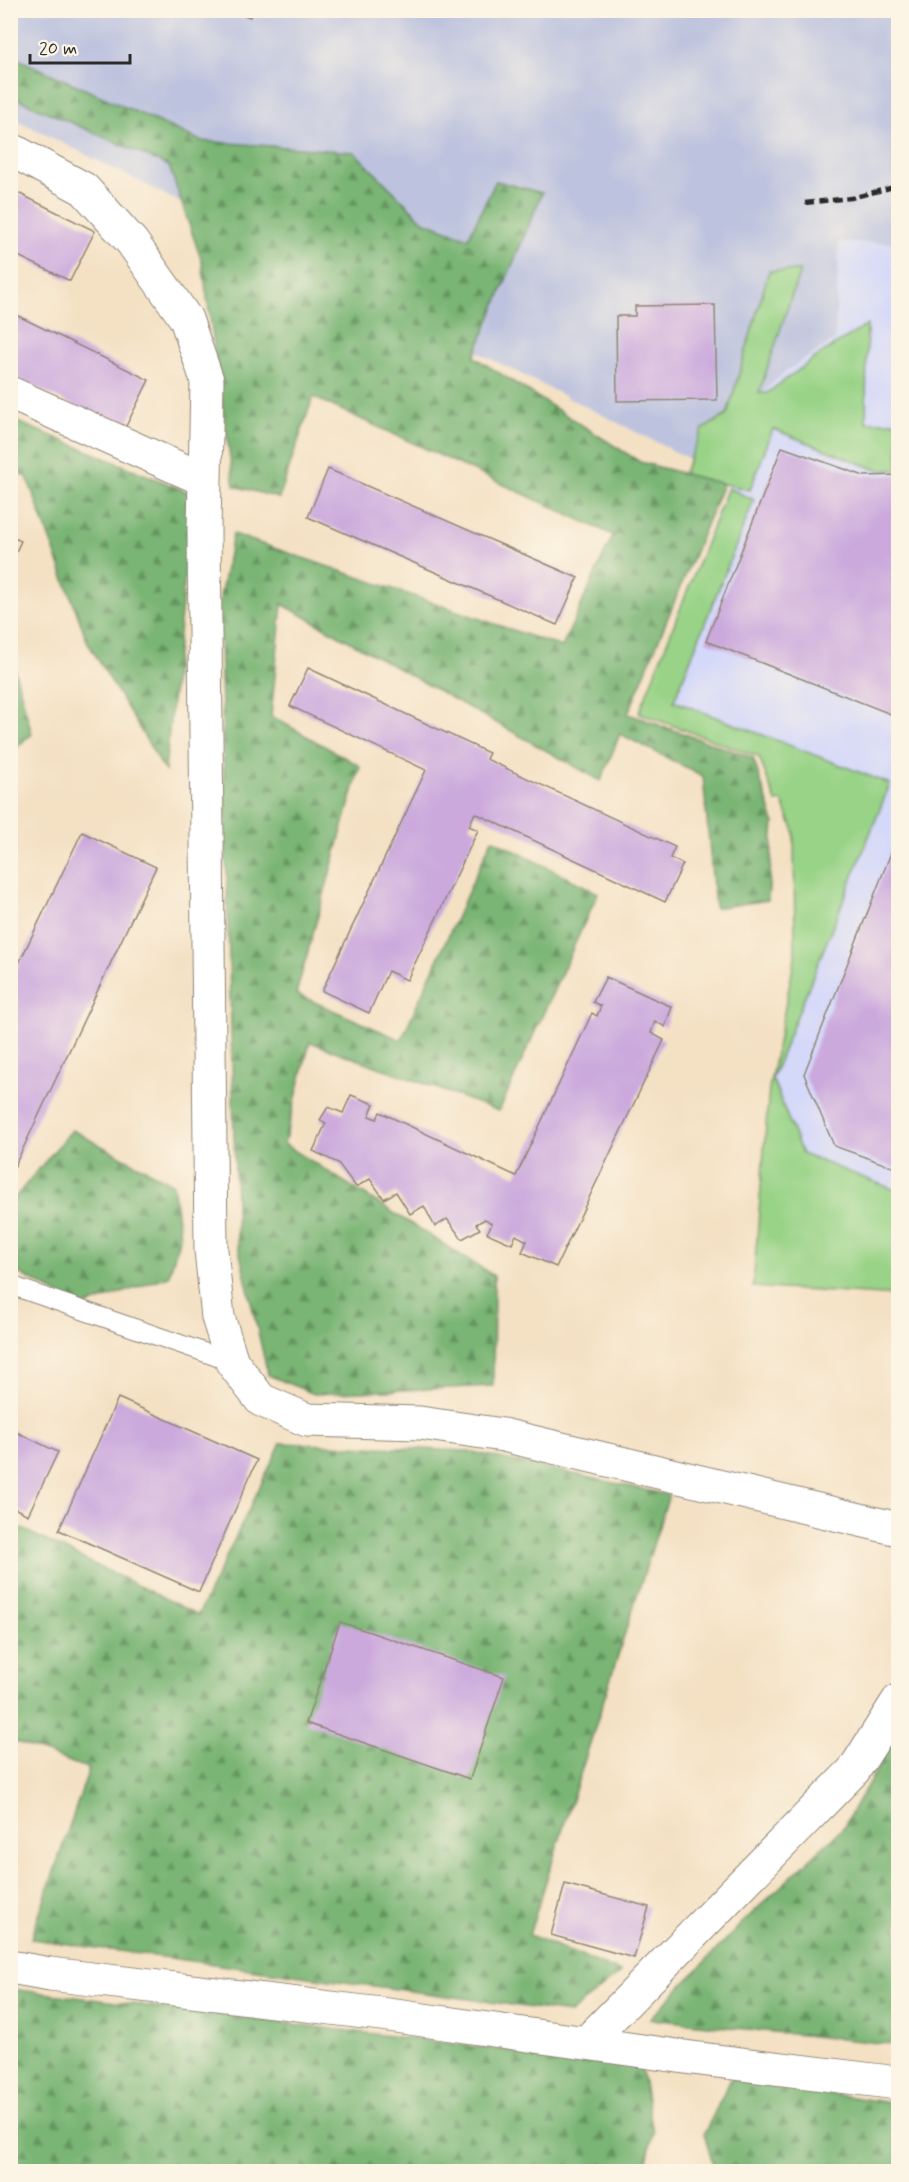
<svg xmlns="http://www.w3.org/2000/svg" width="909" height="2182" font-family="Mynerve,sans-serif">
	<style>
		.built { fill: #d4d8f9 }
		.industrial { fill: #bdc3de }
		.grass { fill: #99d387; stroke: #627f59; stroke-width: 1.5 }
		.forest { fill: url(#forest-firs); stroke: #527050; stroke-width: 1.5 }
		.building { fill: #cba9dd }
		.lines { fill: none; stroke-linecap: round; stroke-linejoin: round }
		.service-casing { stroke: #908678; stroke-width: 20 }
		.minor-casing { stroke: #908678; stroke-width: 35 }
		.service { stroke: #fff; stroke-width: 18 }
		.minor { stroke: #fff; stroke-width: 33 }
		.rail { stroke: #2b2b2b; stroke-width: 4.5; stroke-dasharray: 9 4.5; stroke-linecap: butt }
	</style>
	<defs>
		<pattern id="forest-firs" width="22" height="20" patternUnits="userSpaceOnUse" patternTransform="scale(1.5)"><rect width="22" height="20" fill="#7ab574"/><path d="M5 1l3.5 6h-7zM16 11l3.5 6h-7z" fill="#64935f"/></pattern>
	</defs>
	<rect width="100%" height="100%" fill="#fcf5e5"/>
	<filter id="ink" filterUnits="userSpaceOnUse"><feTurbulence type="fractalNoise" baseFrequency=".0167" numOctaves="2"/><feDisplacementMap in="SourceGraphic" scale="12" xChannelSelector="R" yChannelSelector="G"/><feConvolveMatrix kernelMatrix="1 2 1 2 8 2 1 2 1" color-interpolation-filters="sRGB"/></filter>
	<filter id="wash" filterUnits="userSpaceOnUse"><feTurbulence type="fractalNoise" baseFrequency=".008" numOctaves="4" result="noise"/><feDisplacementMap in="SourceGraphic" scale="24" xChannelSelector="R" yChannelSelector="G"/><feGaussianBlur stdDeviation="1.35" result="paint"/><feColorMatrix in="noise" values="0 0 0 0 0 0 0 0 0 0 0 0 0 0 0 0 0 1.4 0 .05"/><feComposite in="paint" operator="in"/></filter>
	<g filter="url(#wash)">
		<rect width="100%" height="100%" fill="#f4e1c4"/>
		<path class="built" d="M839,242L898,243V1296L753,1287L769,1088L795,957L794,831L782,801L776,802L759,757L639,713L764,391L787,370L835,340Z"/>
		<path class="industrial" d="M10,11H898V243L839,242L835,340L787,370L764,391L731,480L11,117Z"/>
		<path class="grass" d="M769,271H800L759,393H767L823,352L867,325L866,422H898V470H877L773,429L750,490L683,474L703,429L727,415Z
			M728,488L754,500L674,701L890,784L772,1078L802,1154L898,1191V1296L753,1287L769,1088L795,957L794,831L782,801L776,802L759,757L639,713Z"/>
		<path class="forest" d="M11,56L201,141L354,152L423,221L468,238L496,181L542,193L474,357L640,462L723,484L628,714L753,758L774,822L768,900L715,908L703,776L620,734L601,781L282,604L271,716L360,766L296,994L401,1040L492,839L598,893L499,1111L310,1042L284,1144L494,1276L493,1386L314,1394L268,1375L237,1241L219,602L233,534L562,647L613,535L313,397L279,498L234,486L202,262L169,166L11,96Z
			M10,419L193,494L165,771L88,643L27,477L11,470Z
			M13,664L32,734L11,752L10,668Z
			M72,1130L173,1184L180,1236L169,1276L83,1307L11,1269V1202Z
			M281,1443L468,1451L669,1495L529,1935L621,1972L570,2013L31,1939L89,1769L11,1740L10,1523L198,1615Z
			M898,1733V2045L650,2019L744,1921L842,1829Z
			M11,1989L641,2067L653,2132L645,2171L11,2172Z
			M731,2079L898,2104V2171H715L704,2134Z"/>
		<g id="blocks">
			<path class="building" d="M228,10H252L250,17Z
				M10,189L95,231L70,281L10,252Z
				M715,305L717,400L617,401L616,316H635V306Z
				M10,312L149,380L124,430L10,375Z
				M782,447L864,476L898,475V717L706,641Z
				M328,469L578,578L557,625L308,517Z
				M10,536L21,541L10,564Z
				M308,668L489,753L486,759L675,847L670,858L683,864L665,902L475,813L469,826L478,830L407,980L388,971L369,1013L322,991L426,770L290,706Z
				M82,832L156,867L10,1176V982Z
				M898,835V1169L834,1146L804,1074Z
				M606,977L672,1007L665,1027L655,1021L651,1033L664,1040L556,1267L522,1252L527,1241L516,1235L512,1244L487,1233L492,1224L485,1219L476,1224L480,1229L462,1239L447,1219L435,1227L424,1206L410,1214L396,1192L384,1199L370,1179L356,1187L338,1163L313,1151L326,1123L320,1120L328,1107L343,1113L351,1095L374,1104L369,1116L377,1119L380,1112L516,1176L592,1013L597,1016L601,1006L593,1002Z
				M118,1398L257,1460L199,1592L59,1530Z
				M10,1429L58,1452L28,1515L10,1506Z
				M340,1622L504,1677L470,1779L306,1723Z
				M565,1884L649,1907L634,1958L551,1935Z"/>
		</g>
	</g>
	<g filter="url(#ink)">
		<use href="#blocks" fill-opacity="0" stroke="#908678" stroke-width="1.5"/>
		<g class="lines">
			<g class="service-casing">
				<path id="service" d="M10,1285L232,1362"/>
			</g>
			<g class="minor-casing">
				<path id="minor" d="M10,149L84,189L132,242L186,319L207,380L204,529L211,1250L218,1317L232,1362L261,1400L307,1420L420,1423L503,1435L898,1529
					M10,393L205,480
					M10,1967L50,1974L381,2014L692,2058L898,2083
					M586,2043L854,1770L898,1701"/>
			</g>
			<use href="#service" class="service"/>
			<use href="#minor" class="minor"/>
			<path class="rail" d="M805,203L851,198L898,186"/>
		</g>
	</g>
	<rect width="909" height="2182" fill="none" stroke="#fcf5e5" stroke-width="36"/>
	<path d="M30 54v9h100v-9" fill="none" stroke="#2b2b2b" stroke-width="3"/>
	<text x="39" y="54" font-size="18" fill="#2b2b2b" stroke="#fcf5e5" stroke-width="4.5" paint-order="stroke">20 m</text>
</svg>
